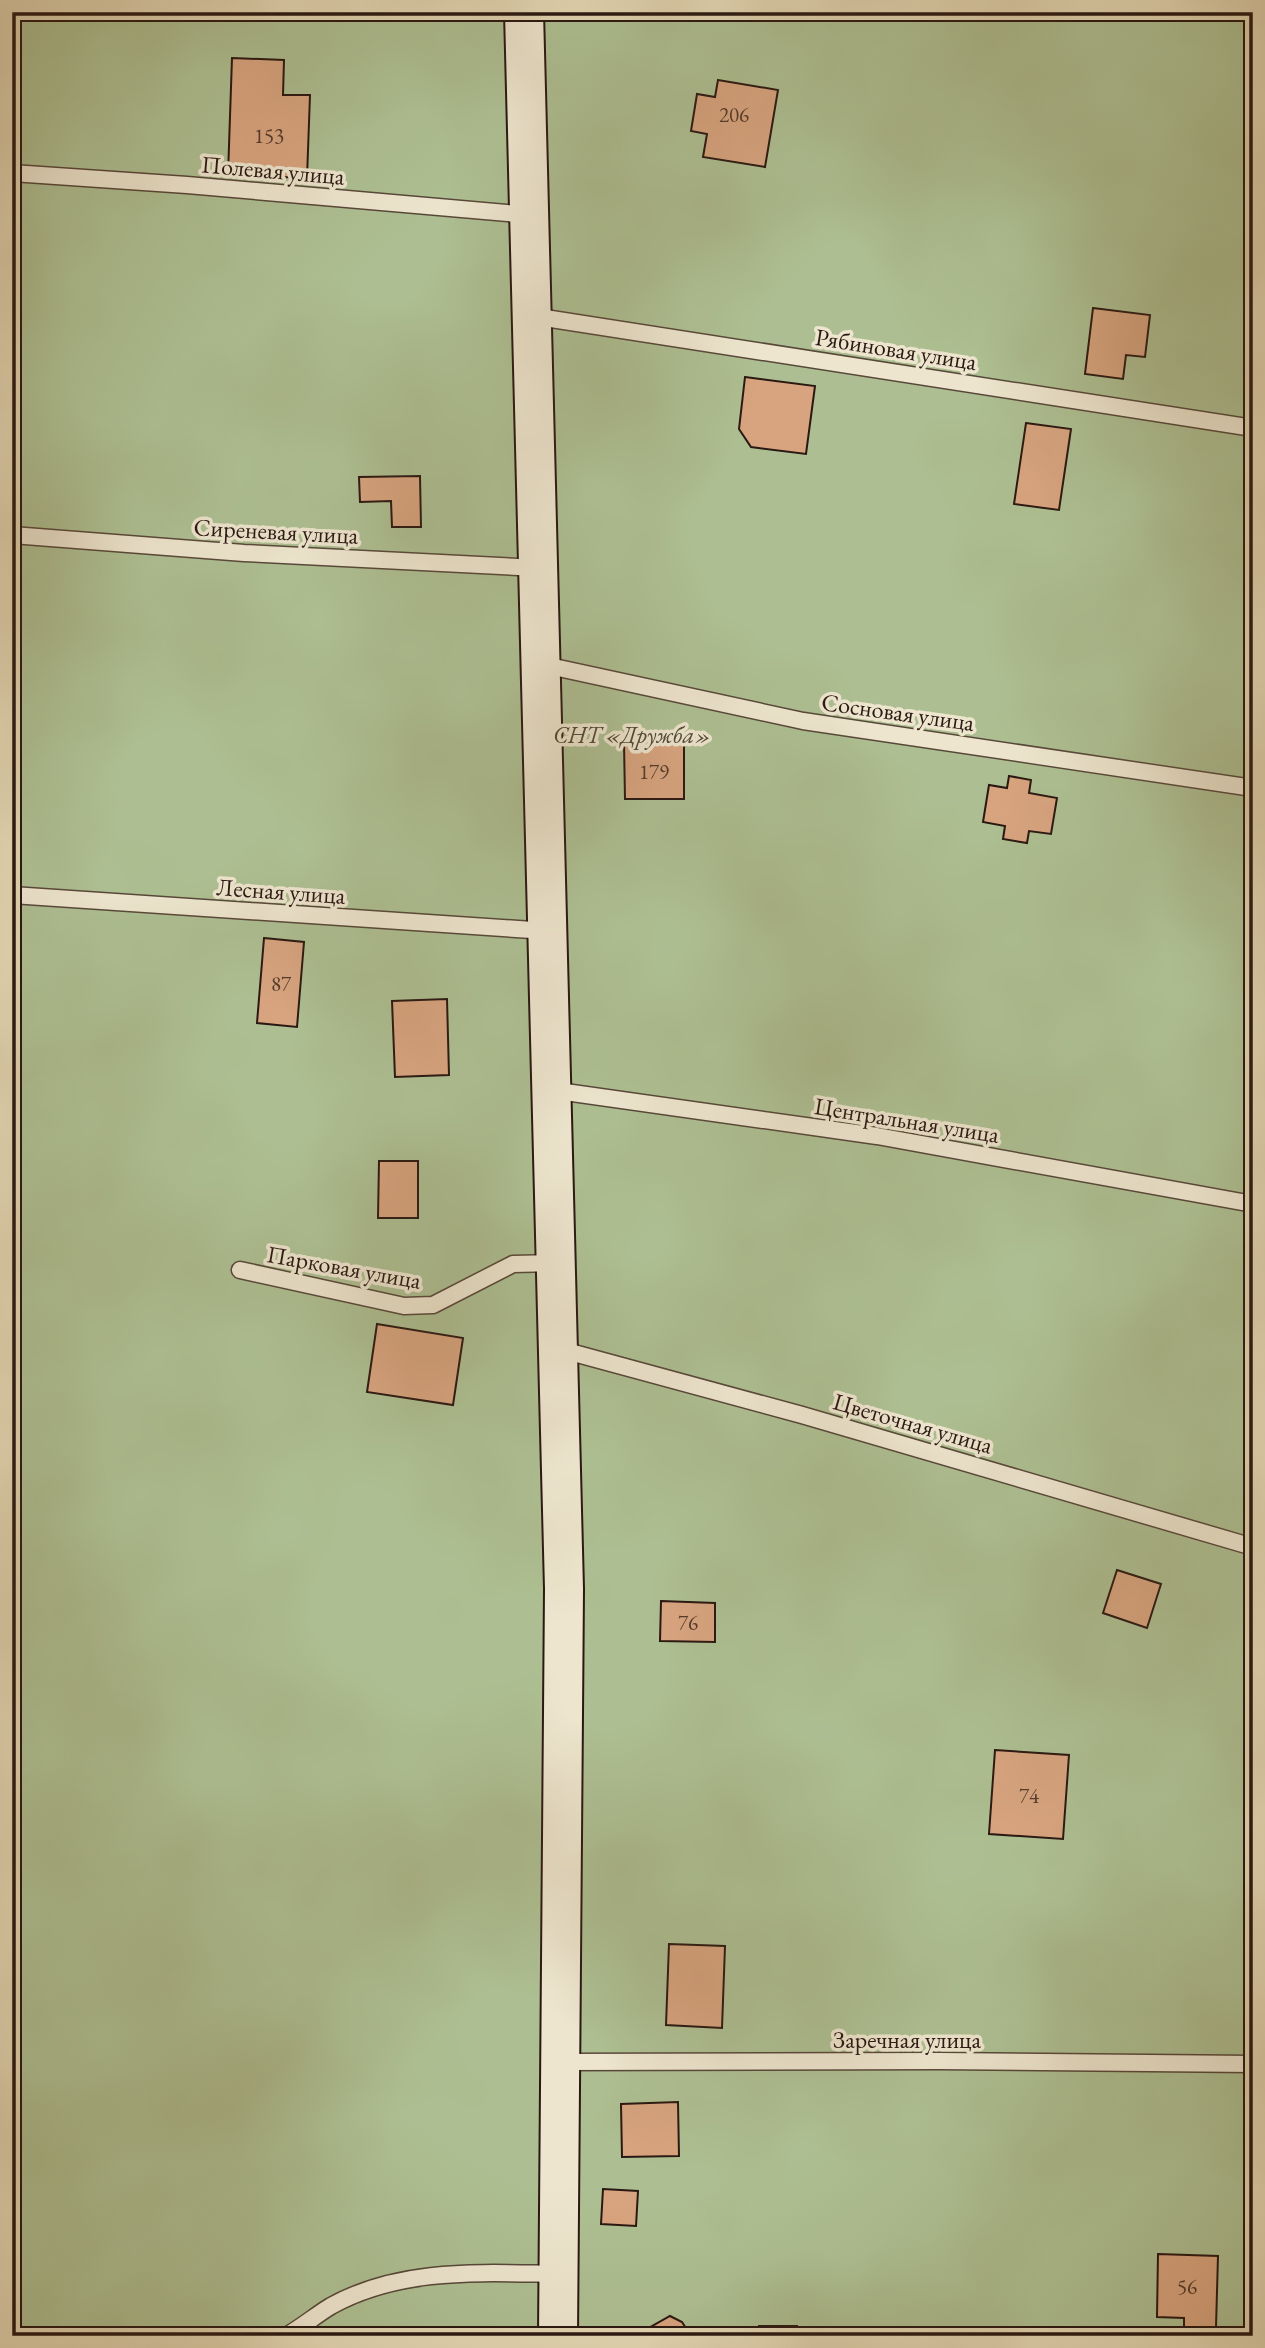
<svg xmlns="http://www.w3.org/2000/svg" width="1265" height="2348" font-family="'EB Garamond',serif">
	<style>
		.green { fill: #adbf92; stroke: #6c6c52; stroke-width: 2 }
		.building { fill: #d7a47f; stroke: #2a1812; stroke-width: 2 }
		.lines { fill: none; stroke-linecap: round; stroke-linejoin: round }
		.lane-casing { stroke: #58483a; stroke-width: 19 }
		.secondary-casing { stroke: #2a1812; stroke-width: 42 }
		.lane { stroke: #ede5ce; stroke-width: 16 }
		.secondary { stroke: #ede5ce; stroke-width: 38 }
		.labels { text-anchor: middle; dominant-baseline: central; stroke-width: 7; stroke-linejoin: round; paint-order: stroke }
		.number-label { font-size: 21px; fill: #553b2d }
		.street-label { font-size: 24px; fill: #2a1812; stroke: #ede5ce }
		.park-label { font-size: 24px; font-style: italic; fill: #514a38; stroke: #ede5ce }
	</style>
	<rect width="100%" height="100%" fill="#e3d7b4"/>
	<filter id="stains"><feTurbulence type="fractalNoise" baseFrequency=".00286" numOctaves="4"/><feColorMatrix values="0 0 0 0 .2 0 0 0 0 .09 0 0 0 0 .02 0 0 0 .5 -.17"/></filter>
	<radialGradient id="worn" r=".72"><stop offset=".6" stop-color="#630" stop-opacity="0"/><stop offset="1" stop-color="#630" stop-opacity=".3"/></radialGradient>
	<path class="green" d="M12,12H1253V2336H12Z"/>
	<path class="building" d="M232,58L284,60L283,95H310L307,178L228,175Z
		M718,80L778,90L765,167L703,157L707,134L691,131L697,94L715,97Z
		M1093,308L1150,315L1145,357L1126,355L1123,379L1085,374Z
		M745,377L815,386L806,454L751,447L739,429Z
		M1026,423L1071,429L1059,510L1014,504Z
		M420,476L421,527H392L391,501L360,502L359,477Z
		M684,742V799H625L624,743Z
		M1009,776L1031,780L1029,793L1057,798L1051,834L1029,831L1027,843L1003,839L1005,826L983,822L989,785L1007,788Z
		M264,938L304,942L297,1027L257,1023Z
		M447,999L449,1075L395,1077L392,1001Z
		M379,1161H418V1218H378Z
		M377,1324L463,1338L453,1405L367,1392Z
		M1117,1570L1161,1584L1147,1628L1103,1613Z
		M661,1601L715,1603V1642L660,1641Z
		M995,1750L1069,1755L1063,1839L989,1834Z
		M669,1944L725,1946L722,2028L666,2025Z
		M678,2102L679,2156L622,2157L621,2104Z
		M603,2189L638,2191L636,2226L601,2224Z
		M1158,2254L1218,2256L1216,2327H1184V2318L1157,2317Z
		M670,2316L682,2322L691,2336H644L647,2329Z
		M759,2326H797V2336H759Z
		M985,2327L1019,2328V2336H985Z
		M877,2329H910V2336H877Z"/>
	<g class="lines">
		<g class="lane-casing">
			<path id="lane" d="M12,173L187,185L529,215
				M532,316L1253,428
				M12,535L244,553L538,568
				M540,664L803,721L1253,788
				M12,895L547,931
				M551,1090L877,1136L1253,1204
				M240,1270L404,1306L433,1305L513,1264L556,1263
				M559,1349L802,1415L1253,1547
				M561,2062L939,2061L1253,2064
				M286,2336C302,2327 316,2315 331,2306C401,2267 482,2273 559,2274"/>
		</g>
		<g class="secondary-casing">
			<path id="secondary" d="M524,12L564,1589L558,2336"/>
		</g>
		<use href="#lane" class="lane"/>
		<use href="#secondary" class="secondary"/>
	</g>
	<g class="labels">
		<g class="number-label">
			<text x="734" y="114">206</text>
			<text x="269" y="135">153</text>
			<text x="654" y="771">179</text>
			<text x="281" y="983">87</text>
			<text x="688" y="1622">76</text>
			<text x="1029" y="1795">74</text>
			<text x="1187" y="2286">56</text>
		</g>
		<g class="street-label">
			<text transform="translate(273 170) rotate(5)">Полевая улица</text>
			<text transform="translate(896 349) rotate(9)">Рябиновая улица</text>
			<text transform="translate(276 531) rotate(3)">Сиреневая улица</text>
			<text transform="translate(898 712) rotate(8)">Сосновая улица</text>
			<text transform="translate(281 891) rotate(4)">Лесная улица</text>
			<text transform="translate(907 1120) rotate(9)">Центральная улица</text>
			<text transform="translate(344 1267) rotate(10)">Парковая улица</text>
			<text transform="translate(913 1423) rotate(16)">Цветочная улица</text>
			<text x="907" y="2039">Заречная улица</text>
		</g>
		<g class="park-label">
			<text x="632" y="734">СНТ «Дружба»</text>
		</g>
	</g>
	<rect width="1265" height="2348" fill="none" stroke="#e3d7b4" stroke-width="42"/>
	<rect x="14" y="14" width="1237" height="2320" fill="none" stroke="#2a1812" stroke-width="3.5"/>
	<rect x="21" y="21" width="1223" height="2306" fill="none" stroke="#2a1812" stroke-width="2"/>
	<rect width="100%" height="100%" filter="url(#stains)"/>
	<rect width="100%" height="100%" fill="url(#worn)"/>
</svg>
